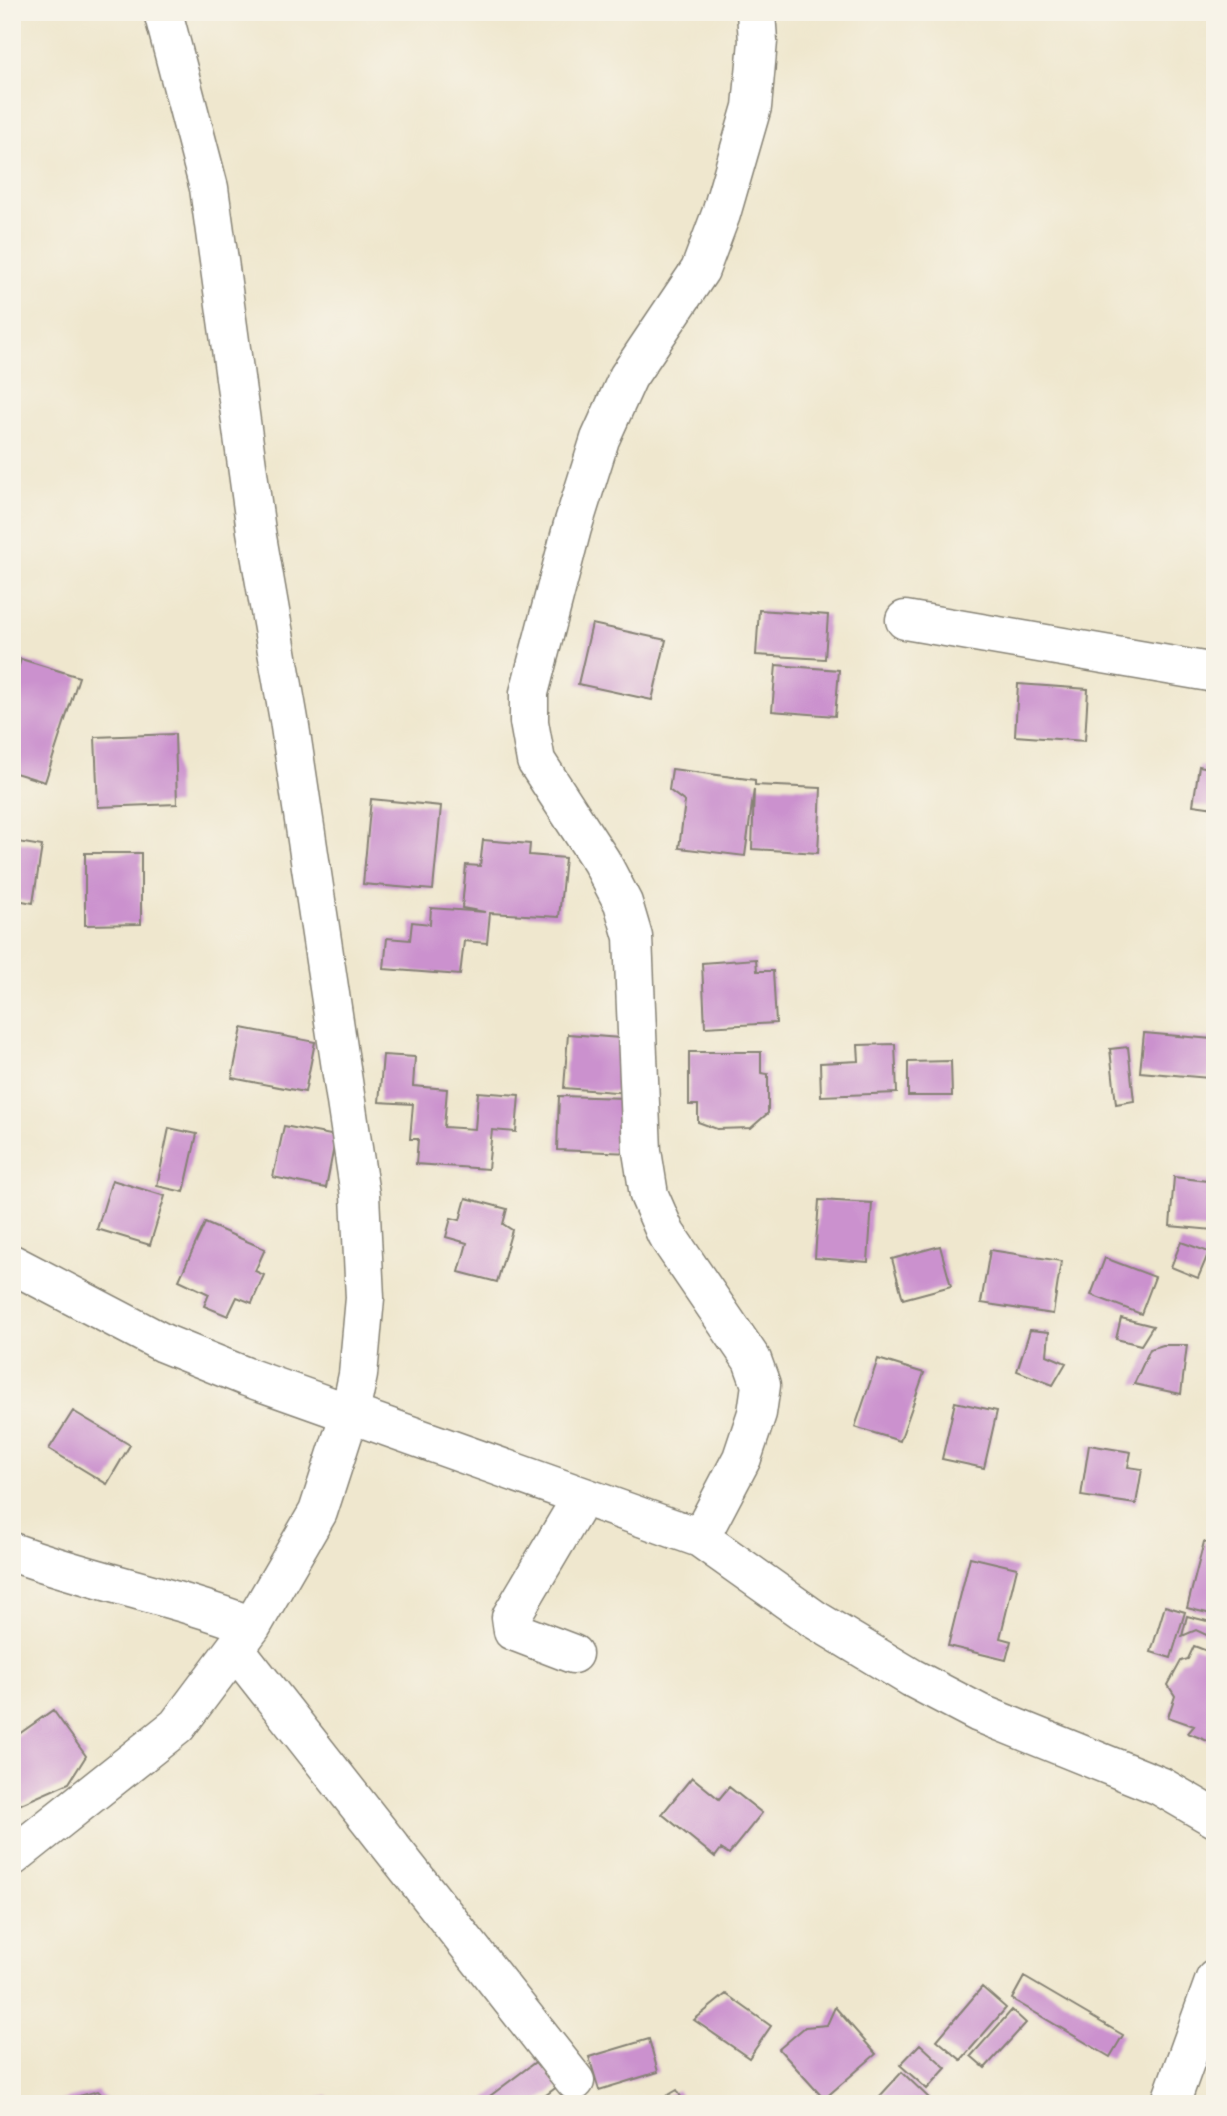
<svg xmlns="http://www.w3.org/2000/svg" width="1227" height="2116" font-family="Itim,sans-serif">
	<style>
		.building { fill: #cb91ce }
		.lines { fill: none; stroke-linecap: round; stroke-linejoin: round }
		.minor-casing { stroke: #868275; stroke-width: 41 }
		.minor { stroke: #fff; stroke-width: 38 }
	</style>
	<rect width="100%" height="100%" fill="#f7f3e8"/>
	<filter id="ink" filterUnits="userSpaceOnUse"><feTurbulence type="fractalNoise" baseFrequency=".0143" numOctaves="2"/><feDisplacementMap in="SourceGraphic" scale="14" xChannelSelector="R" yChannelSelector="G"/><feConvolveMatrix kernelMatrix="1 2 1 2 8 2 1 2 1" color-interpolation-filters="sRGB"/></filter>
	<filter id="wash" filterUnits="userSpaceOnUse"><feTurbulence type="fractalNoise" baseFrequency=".00686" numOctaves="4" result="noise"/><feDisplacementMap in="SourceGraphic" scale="28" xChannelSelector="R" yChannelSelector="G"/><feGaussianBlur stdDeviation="1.57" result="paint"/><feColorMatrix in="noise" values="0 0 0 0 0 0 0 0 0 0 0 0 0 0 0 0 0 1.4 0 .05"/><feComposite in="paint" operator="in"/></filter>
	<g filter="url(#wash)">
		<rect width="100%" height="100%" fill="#efe7ce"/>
		<g id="blocks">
			<path class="building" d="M759,610L828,615L825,659L756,655Z
				M592,624L666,640L652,700L578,684Z
				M21,659L79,677L45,782L12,772V688Z
				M776,665L839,670L835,716L772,711Z
				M1018,684L1088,689L1085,741L1015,736Z
				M175,734L177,804L98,807L95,737Z
				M1199,766L1215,769V808L1193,805Z
				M672,769L755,780V785L821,788L818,853L752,849L754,789L745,856L679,848L685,802L669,790Z
				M371,799L441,806L433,890L363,884Z
				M483,840L530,844L529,855L565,858L559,917L490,913L487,943L464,941L460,975L384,969L387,938L410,940L412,922L430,924L431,908L485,912L462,908L466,865L480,866Z
				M12,841L42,846L33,903L12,899Z
				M85,853H141V924L85,925Z
				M756,959L757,971H773L776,1023L705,1027L702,963Z
				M242,1028L315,1042L305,1092L232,1078Z
				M1144,1033L1212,1039L1209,1078L1140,1072Z
				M568,1034L633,1039L628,1093L564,1088Z
				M895,1044L897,1093L821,1096L820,1063L859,1061L858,1045Z
				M1128,1047L1134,1101L1116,1104L1110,1049Z
				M689,1052H761V1073L768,1074V1113L751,1128L717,1129L698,1122V1105H689Z
				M383,1055L415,1057L413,1086L447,1089L444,1127L475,1129L478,1092L519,1095L516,1132L492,1130L488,1169L416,1164L418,1139H410L413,1104L379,1102Z
				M951,1061L952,1096H908V1062Z
				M559,1096L625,1098L631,1153L557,1150Z
				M284,1126L336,1136L326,1188L273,1177Z
				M169,1128L197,1134L184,1192L157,1186Z
				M1174,1177L1215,1182L1213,1230L1170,1226Z
				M112,1180L165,1196L150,1245L97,1229Z
				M466,1198L507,1209L503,1224L512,1230L497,1282L459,1272L467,1243L446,1237L451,1218L460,1220Z
				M819,1200L872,1203L868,1262L815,1258Z
				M205,1223L265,1249L255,1271L264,1275L252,1303L237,1297L228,1316L204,1306L209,1294L179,1280Z
				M1181,1242L1209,1252L1198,1278L1171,1267Z
				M940,1246L951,1286L903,1299L892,1259Z
				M990,1250L1061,1261L1053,1314L981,1303Z
				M1105,1258L1155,1277L1141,1314L1091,1295Z
				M1121,1318L1153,1326L1141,1345L1116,1339Z
				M1030,1330L1049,1332L1047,1355L1066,1363L1053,1385L1017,1371Z
				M1163,1345H1187L1181,1394L1134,1384L1150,1349Z
				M878,1359L924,1373L900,1441L855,1427Z
				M955,1402L997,1411L984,1468L942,1459Z
				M73,1411L130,1445L107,1484L49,1449Z
				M1089,1445L1131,1452L1128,1467L1142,1469L1136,1504L1081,1496Z
				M1204,1542L1215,1545V1615L1187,1608Z
				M970,1557L1017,1568L1000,1638L1011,1641L1006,1660L948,1646Z
				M1165,1606L1185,1612L1171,1658L1151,1652Z
				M1187,1616L1215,1623V1639L1196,1630L1182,1636Z
				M1194,1646L1215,1654V1744L1188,1733L1194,1726L1168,1717L1175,1696L1168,1685L1181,1661L1188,1659Z
				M53,1710L86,1756L69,1783L12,1808V1739Z
				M692,1777L719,1799L729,1787L762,1813L729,1854L721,1849L715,1857L662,1814Z
				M1024,1977L1123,2035L1110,2057L1012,1999Z
				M982,1987L1006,2008L961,2060L937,2040Z
				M726,1994L771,2026L749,2058L694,2020Z
				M835,2007L876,2054L824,2099L779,2049L805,2027L827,2025Z
				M1012,2010L1026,2023L985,2068L971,2056Z
				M649,2039L658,2072L599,2090L589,2057Z
				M920,2044L946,2068L927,2089L900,2065Z
				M538,2060L558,2086L534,2104H490L486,2099Z
				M902,2072L929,2098L924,2104H886L879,2097Z
				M677,2090L685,2104H653Z
				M98,2091L111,2104H52V2103Z
				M328,2096L330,2104H296V2103Z"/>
		</g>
	</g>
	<g filter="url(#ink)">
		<use href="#blocks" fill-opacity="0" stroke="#868275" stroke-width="2"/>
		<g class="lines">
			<g class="minor-casing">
				<path id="minor" d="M905,620L1215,673
					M12,1264L163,1343L247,1377L700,1538L814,1619L912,1678L979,1713L1160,1786L1215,1818
					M700,1538L742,1458L757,1413L761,1385L752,1360L666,1234L649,1195L642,1151L633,937L623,903L601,861L536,761L529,722V693L572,528L600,439L628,377L700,270L721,214L752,107L758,41L756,12
					M12,1552C91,1581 174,1596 252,1626
					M236,1650L575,2081
					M573,1654L513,1631L511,1617L582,1497
					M12,1857L177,1726L252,1626L318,1512L350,1413L358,1375L365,1298L360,1195L289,720L256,531L209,188L163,12
					M1170,2104L1215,1979"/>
			</g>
			<use href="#minor" class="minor"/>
		</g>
	</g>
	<rect width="1227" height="2116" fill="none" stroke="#f7f3e8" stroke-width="42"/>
</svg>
